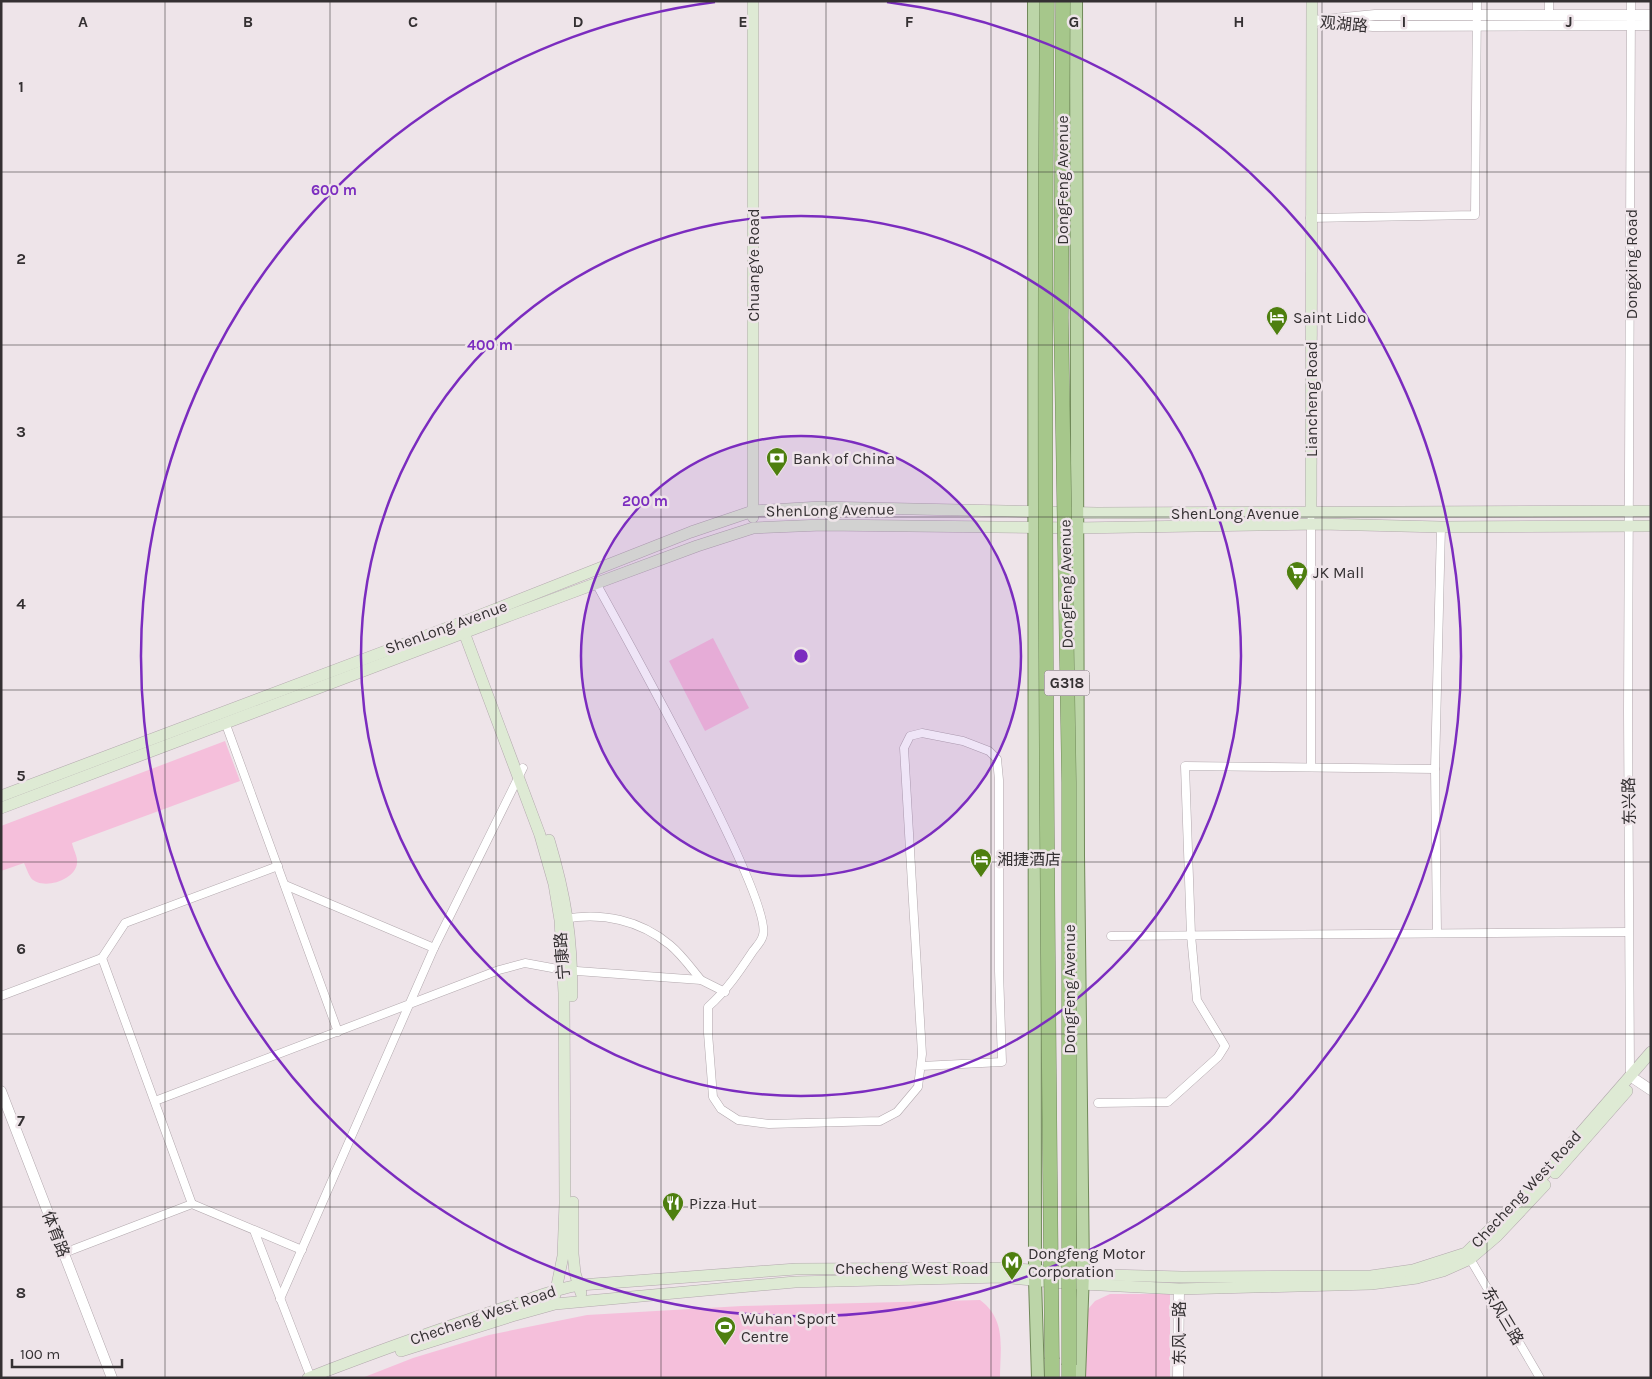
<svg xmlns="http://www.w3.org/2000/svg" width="1652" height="1379" font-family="Karla,'Noto Sans SC',sans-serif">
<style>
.green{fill:#f5bfdb}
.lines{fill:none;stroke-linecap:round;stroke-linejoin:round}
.minor-casing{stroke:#b2a8ad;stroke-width:9}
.tertiary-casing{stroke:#b2a8ad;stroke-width:11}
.secondary-casing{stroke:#b2a8ad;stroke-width:12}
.primary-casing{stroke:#708959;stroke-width:14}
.trunk-casing{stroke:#708959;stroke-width:15}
.minor{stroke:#fff;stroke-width:8}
.tertiary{stroke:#fff;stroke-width:10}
.secondary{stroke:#deead4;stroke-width:11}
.primary{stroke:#bcd5a8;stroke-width:12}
.trunk{stroke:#a6c78b;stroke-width:14}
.trunk-bridge-casing{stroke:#708959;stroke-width:15;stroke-linecap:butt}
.trunk-bridge{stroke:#a6c78b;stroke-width:14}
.grid{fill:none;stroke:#343032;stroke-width:1;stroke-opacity:0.55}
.ring{fill:none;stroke:#7b2cbf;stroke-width:2.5}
.labels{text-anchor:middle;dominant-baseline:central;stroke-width:5;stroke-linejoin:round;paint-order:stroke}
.shield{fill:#eee4e9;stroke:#6c6669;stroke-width:1}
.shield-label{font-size:15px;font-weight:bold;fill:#343032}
.street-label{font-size:16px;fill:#343032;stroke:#eee4e9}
.poi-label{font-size:16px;fill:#343032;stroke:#eee4e9;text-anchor:start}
.grid-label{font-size:16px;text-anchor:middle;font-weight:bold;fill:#343032;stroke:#eee4e9;stroke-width:5;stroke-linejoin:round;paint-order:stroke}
.centre{fill:#7b2cbf;stroke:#eee4e9;stroke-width:2.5}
.ring-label{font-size:15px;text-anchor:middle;font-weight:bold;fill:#7b2cbf;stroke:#eee4e9;stroke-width:5;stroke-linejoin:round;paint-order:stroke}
</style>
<rect width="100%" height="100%" fill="#eee4e9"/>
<g class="green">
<path d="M713 638 749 708 705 731 669 661Z"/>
<path d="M225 741 240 781 72 843C73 849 78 857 77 863 76 880 42 891 31 878 28 874 26 867 24 863L1 871V826Z"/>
<path d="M1110 1294H1170V1378H1079L1084 1314 1095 1301Z"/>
<path d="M980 1300C1007 1320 1000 1348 1000 1378H362L413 1358 489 1335 587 1315 742 1306Z"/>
</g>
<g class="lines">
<g class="minor-casing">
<g id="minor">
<path d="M1549 1V15"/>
<path d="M1310 218 1475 215 1477 1"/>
<path d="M596 583C622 631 773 899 763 935 762 941 756 947 753 951 739 972 727 990 708 1007V1033L713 1097 721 1109 738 1120 769 1124 880 1121 897 1112 918 1087 922 1054 904 748 910 736 922 733 963 741 989 751 997 759 999 780V971L1002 1062 921 1066"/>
<path d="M225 722 338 1032"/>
<path d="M1311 767V521"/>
<path d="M285 885 434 948"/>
<path d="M564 919C602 912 640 920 670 945 682 955 691 968 701 980"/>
<path d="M1437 933 1435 769 1441 527"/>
<path d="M1111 936 1628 932"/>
<path d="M102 958 192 1204"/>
<path d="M1 996 102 958 125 923 278 866"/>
<path d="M1630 1076 1628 711 1631 1"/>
<path d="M155 1101 499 970 525 963 563 970 701 980 725 992"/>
<path d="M1098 1103 1168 1102 1218 1057 1225 1046 1197 1000 1191 935 1185 766 1435 769"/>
<path d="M255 1233 311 1378"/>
<path d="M64 1253 192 1204 302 1250"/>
<path d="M1469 1257 1540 1378"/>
<path d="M280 1299 434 948 523 768"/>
</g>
</g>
<g class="tertiary-casing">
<g id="tertiary">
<path d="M1313 21 1375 15H1651"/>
<path d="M1339 23 1373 26 1651 25"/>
<path d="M1630 1076 1651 1090"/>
<path d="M1 1091 112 1378"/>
<path d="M1178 1378 1179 1289"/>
</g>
</g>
<g class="secondary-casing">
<g id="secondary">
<path d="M753 1V517"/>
<path d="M1311 513 1312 1"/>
<path d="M462 627 540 835 554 884 560 920 564 993 565 1203 563 1256 555 1295"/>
<path d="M1 796 468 620 691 532 753 511 820 507 1097 513 1651 511"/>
<path d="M1 808 511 615 697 546 753 528 822 525 1076 528 1321 524 1441 527 1651 526"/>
<path d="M549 840C566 897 572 937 572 996"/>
<path d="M1555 1173 1627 1091"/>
<path d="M573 1202V1254L575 1273 581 1293"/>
<path d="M401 1351 512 1316 555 1304 795 1282 1002 1277 1062 1283 1179 1289 1371 1284 1417 1278 1443 1271 1470 1259 1497 1236 1545 1185"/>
<path d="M308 1378C372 1353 437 1330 503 1308 530 1300 552 1289 580 1285L796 1269 1002 1268 1108 1275 1182 1277 1371 1276 1413 1270 1466 1253 1538 1182 1651 1052"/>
</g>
</g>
<g class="primary-casing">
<g id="primary">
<path d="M1034 1 1035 1280 1038 1378"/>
<path d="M1076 1 1078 856 1083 1273 1079 1378"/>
</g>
</g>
<g class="trunk-casing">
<g id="trunk">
<path d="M1052 1359V1378"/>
<path d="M1069 1378V1365"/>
</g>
</g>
<use href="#minor" class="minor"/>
<use href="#tertiary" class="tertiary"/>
<use href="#secondary" class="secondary"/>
<use href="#primary" class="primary"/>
<use href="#trunk" class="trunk"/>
<g class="trunk-bridge-casing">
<g id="trunk-bridge">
<path d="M1047 1C1043 454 1047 906 1052 1359"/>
<path d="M1063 1 1061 318 1069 782V1365"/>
</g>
</g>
<use href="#trunk-bridge" class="trunk-bridge"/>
</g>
<path class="grid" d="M165 1V1378M330 1V1378M496 1V1378M661 1V1378M826 1V1378M991 1V1378M1156 1V1378M1322 1V1378M1487 1V1378M1 172H1651M1 345H1651M1 517H1651M1 690H1651M1 862H1651M1 1034H1651M1 1207H1651"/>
<circle cx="801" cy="656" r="220" fill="#7b2cbf" fill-opacity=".12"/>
<g class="ring">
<circle cx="801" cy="656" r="220"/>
<circle cx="801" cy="656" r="440"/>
<path d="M887 2A660 660 0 1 1 715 2"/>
</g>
<defs>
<g id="hotel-pin" transform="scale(1.125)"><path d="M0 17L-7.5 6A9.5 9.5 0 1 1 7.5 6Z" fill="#4e7f0f" stroke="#eee4e9"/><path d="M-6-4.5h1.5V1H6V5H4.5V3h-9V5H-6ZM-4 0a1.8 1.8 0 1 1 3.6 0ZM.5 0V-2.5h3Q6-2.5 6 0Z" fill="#fff"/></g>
<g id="bank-pin" transform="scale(1.125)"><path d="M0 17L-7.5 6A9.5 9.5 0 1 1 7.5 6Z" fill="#4e7f0f" stroke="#eee4e9"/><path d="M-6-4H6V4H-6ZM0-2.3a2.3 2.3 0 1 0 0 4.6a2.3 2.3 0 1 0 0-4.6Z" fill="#fff"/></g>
<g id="supermarket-pin" transform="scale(1.125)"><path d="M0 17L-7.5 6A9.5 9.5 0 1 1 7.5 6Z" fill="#4e7f0f" stroke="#eee4e9"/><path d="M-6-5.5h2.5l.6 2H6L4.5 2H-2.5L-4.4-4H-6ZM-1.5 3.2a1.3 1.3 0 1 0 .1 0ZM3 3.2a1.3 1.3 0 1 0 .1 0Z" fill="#fff"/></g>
<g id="restaurant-pin" transform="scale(1.125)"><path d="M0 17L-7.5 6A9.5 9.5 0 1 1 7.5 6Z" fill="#4e7f0f" stroke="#eee4e9"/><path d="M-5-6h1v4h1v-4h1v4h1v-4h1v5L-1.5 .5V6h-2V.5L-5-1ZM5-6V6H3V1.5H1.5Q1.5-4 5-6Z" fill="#fff"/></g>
<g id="metro-pin" transform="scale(1.125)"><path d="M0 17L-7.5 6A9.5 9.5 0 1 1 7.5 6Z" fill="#4e7f0f" stroke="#eee4e9"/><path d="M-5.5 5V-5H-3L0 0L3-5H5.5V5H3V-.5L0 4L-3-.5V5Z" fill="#fff"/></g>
<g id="stadium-pin" transform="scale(1.125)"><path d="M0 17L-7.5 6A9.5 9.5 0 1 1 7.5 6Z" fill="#4e7f0f" stroke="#eee4e9"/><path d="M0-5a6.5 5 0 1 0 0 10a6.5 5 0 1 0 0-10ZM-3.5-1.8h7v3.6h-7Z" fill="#fff"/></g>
</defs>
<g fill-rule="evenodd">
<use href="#hotel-pin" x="1277" y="317"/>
<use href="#bank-pin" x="777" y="458"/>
<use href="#supermarket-pin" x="1297" y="572"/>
<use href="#hotel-pin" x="981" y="859"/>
<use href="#restaurant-pin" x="673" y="1203"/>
<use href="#metro-pin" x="1012" y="1262"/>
<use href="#stadium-pin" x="725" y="1327"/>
</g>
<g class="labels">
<rect class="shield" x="1044.5" y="670.5" width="45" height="25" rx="4"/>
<g class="shield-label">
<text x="1067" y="683">G318</text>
</g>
<g class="street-label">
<text transform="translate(1344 24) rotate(5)">观湖路</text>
<text transform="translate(1062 180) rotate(-90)">DongFeng Avenue</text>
<text transform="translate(1631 264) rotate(-90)">Dongxing Road</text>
<text transform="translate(753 265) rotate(-90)">ChuangYe Road</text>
<text transform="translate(1311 399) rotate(-90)">Liancheng Road</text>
<text transform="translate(830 510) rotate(-1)">ShenLong Avenue</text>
<text x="1235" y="513">ShenLong Avenue</text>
<text transform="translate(1066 584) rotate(-91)">DongFeng Avenue</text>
<text transform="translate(446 627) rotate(-20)">ShenLong Avenue</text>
<text transform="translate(1629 801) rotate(-91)">东兴路</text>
<text transform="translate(562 956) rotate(-94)">宁康路</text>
<text transform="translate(1069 989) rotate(-90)">DongFeng Avenue</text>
<text transform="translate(1526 1189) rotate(-47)">Checheng West Road</text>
<text transform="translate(56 1234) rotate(69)">体育路</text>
<text x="912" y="1268">Checheng West Road</text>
<text transform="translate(483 1315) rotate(-19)">Checheng West Road</text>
<text transform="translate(1503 1316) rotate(59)">东风三路</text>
<text transform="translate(1179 1333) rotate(-90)">东风一路</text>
</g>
<g class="poi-label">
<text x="1293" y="317">Saint Lido</text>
<text x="793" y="458">Bank of China</text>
<text x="1313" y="572">JK Mall</text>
<text x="997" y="859">湘捷酒店</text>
<text x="689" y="1203">Pizza Hut</text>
<text x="1028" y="1253">Dongfeng Motor<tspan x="1028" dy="18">Corporation</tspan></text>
<text x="741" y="1318">Wuhan Sport<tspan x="741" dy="18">Centre</tspan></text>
</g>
</g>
<g class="grid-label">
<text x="83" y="27">A</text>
<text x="248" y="27">B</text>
<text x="413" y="27">C</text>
<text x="578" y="27">D</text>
<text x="743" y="27">E</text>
<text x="909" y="27">F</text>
<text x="1074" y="27">G</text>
<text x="1239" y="27">H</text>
<text x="1404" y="27">I</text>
<text x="1569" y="27">J</text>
<text x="21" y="92">1</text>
<text x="21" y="264">2</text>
<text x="21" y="437">3</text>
<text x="21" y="609">4</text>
<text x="21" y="781">5</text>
<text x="21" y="954">6</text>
<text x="21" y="1126">7</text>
<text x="21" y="1298">8</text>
</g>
<circle cx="801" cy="656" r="8" class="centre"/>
<g class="ring-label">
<text x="334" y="195">600 m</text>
<text x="490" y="350">400 m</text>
<text x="645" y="506">200 m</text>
</g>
<rect width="1652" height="1379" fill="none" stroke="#343032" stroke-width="5"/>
<path d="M12 1359v8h110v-8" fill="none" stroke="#343032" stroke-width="2.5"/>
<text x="20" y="1359" font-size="15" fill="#343032" stroke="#eee4e9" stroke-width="4" paint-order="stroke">100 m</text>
</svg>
